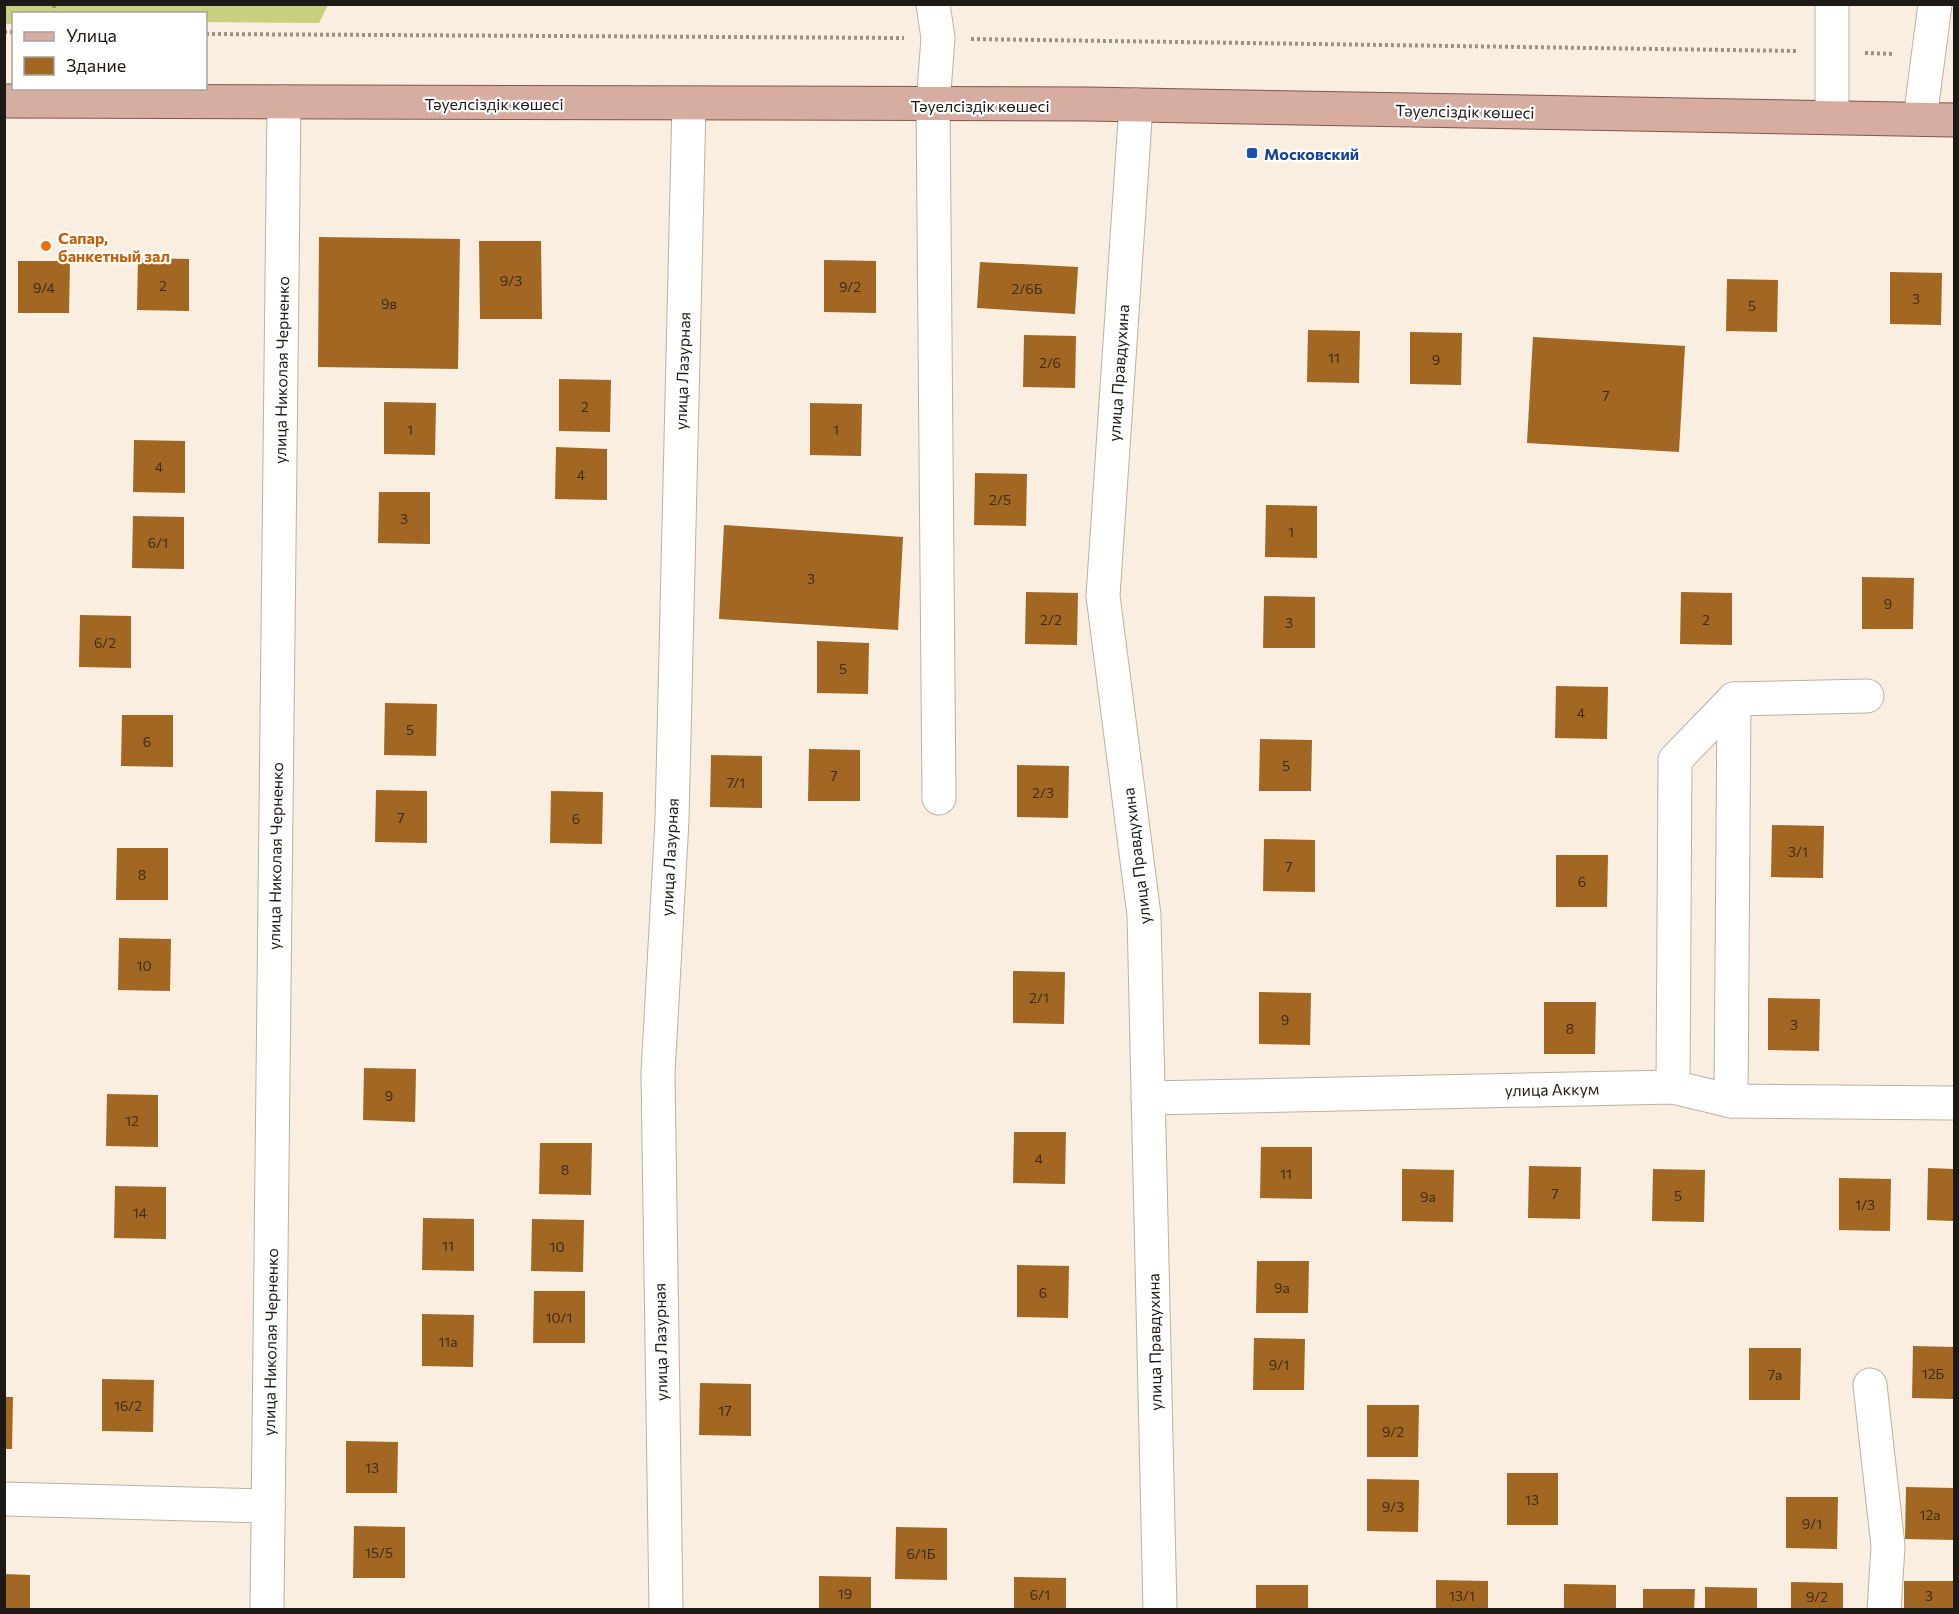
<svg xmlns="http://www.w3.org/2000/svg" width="1959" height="1614" font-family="Commissioner,sans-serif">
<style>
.green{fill:#c8d07d}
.building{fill:#a16723}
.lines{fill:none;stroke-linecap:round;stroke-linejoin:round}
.minor-casing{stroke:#bbb1a2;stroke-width:35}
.major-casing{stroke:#845648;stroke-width:35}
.path{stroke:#9a9287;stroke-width:4;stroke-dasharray:3 3;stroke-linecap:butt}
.minor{stroke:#fff;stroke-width:33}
.major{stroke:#d7ada2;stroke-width:33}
.transit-dot{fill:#1a4fb4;stroke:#fff;stroke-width:2}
.food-dot{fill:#e8710a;stroke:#fff;stroke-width:2}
.labels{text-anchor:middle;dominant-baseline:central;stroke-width:4.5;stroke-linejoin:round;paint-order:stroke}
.number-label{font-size:14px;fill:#3e2c18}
.street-label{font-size:16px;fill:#1d1914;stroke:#fff}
.transit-label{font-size:16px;font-weight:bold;fill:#164399;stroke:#fff;text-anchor:start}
.food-label{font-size:16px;font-weight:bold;fill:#c56008;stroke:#fff;text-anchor:start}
</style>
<rect width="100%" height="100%" fill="#f9eedf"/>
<path class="green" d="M5 4H328V5L319 23 206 22V14H14L13 24H5Z"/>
<g class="building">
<path d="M319 237 460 239 458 369 318 367Z"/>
<path d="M479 241H541L542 319H480Z"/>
<path d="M138 258 189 259V311L137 310Z"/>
<path d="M824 260 876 261V313L824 312Z"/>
<path d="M18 261H70L69 313H18Z"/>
<path d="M980 262 1078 267 1075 314 977 308Z"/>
<path d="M1890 272 1942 273 1941 325 1890 324Z"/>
<path d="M1727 279 1778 280 1777 332 1726 331Z"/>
<path d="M1308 330 1360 331 1359 383 1307 382Z"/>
<path d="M1410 332 1462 333 1461 385 1410 384Z"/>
<path d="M1024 335 1076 336 1075 388 1023 387Z"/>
<path d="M1533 337 1685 346 1679 452 1527 443Z"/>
<path d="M559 379 611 380 610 432 559 431Z"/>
<path d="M384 402 436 403 435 455 384 454Z"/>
<path d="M810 403 862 404 861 456 810 455Z"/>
<path d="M134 440 185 441V493L133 492Z"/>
<path d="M556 447 607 449V500L555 499Z"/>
<path d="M975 473 1027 474 1026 526 974 525Z"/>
<path d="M379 492H430V544L378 543Z"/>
<path d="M1266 505 1317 506V558L1265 557Z"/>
<path d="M133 516 184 517V569L132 568Z"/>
<path d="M724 525 903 537 898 630 719 619Z"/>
<path d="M1862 577 1914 578 1913 629H1862Z"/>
<path d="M1026 592 1078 593 1077 645 1025 644Z"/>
<path d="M1681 592 1732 593V645L1680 644Z"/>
<path d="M1264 596 1315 597V648H1263Z"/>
<path d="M80 615 131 616V668L79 667Z"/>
<path d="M817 641 869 643 868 694 817 693Z"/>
<path d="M1556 686 1608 687 1607 739 1555 738Z"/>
<path d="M385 703 437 704 436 756 384 755Z"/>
<path d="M122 715H173V767L121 766Z"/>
<path d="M1260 739 1312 740 1311 791H1259Z"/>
<path d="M809 749 860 750V801H808Z"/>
<path d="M711 755 762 756V808L710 807Z"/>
<path d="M1017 765 1069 766 1068 818 1017 817Z"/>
<path d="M376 790 427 791V843L375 842Z"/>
<path d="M551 791 603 792 602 844 550 843Z"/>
<path d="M1772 825 1824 826 1823 878 1771 877Z"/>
<path d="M1264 839 1315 840V892L1263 891Z"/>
<path d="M117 848H168V900H116Z"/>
<path d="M1556 855H1608L1607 907H1556Z"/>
<path d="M119 938 171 939 170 991 118 990Z"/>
<path d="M1013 971 1065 972 1064 1024 1013 1023Z"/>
<path d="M1259 992 1311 993 1310 1045 1259 1044Z"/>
<path d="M1768 998 1820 999 1819 1051 1768 1050Z"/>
<path d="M1544 1002H1596L1595 1054H1544Z"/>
<path d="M364 1068 416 1069 415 1122 363 1120Z"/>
<path d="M107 1094 158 1095V1147L106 1146Z"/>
<path d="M1014 1132H1066L1065 1184 1013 1183Z"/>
<path d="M540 1143H592L591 1195 539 1194Z"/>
<path d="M1261 1147H1312V1199L1260 1198Z"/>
<path d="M1529 1166 1581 1167 1580 1219 1528 1218Z"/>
<path d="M1928 1168 1954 1169V1221L1927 1220Z"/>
<path d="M1402 1169 1454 1170 1453 1222 1402 1221Z"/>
<path d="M1653 1169 1705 1170 1704 1222 1652 1221Z"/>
<path d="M1839 1178 1891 1179 1890 1231 1839 1230Z"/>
<path d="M115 1186 166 1187V1239L114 1238Z"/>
<path d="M423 1218 474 1219V1271L422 1270Z"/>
<path d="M532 1219 584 1220 583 1272 531 1271Z"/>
<path d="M1257 1261H1309L1308 1313H1256Z"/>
<path d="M1017 1265 1069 1266 1068 1318 1017 1317Z"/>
<path d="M534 1291H585V1343H533Z"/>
<path d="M422 1314 474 1315 473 1367 422 1366Z"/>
<path d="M1254 1338 1305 1339 1304 1390H1253Z"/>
<path d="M1913 1346 1954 1347V1399L1912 1398Z"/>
<path d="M1749 1348H1801L1800 1400H1749Z"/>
<path d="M102 1379 154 1380 153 1432 102 1431Z"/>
<path d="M700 1383 751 1384V1436L699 1435Z"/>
<path d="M4 1397H13L12 1449H4Z"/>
<path d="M1367 1405H1419L1418 1457H1367Z"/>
<path d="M346 1441 398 1442 397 1493H346Z"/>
<rect x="1507" y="1473" width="51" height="52"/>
<path d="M1367 1479 1419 1480 1418 1532 1367 1531Z"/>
<path d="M1906 1487 1954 1488V1540L1905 1539Z"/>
<path d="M1786 1497H1838L1837 1549 1786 1548Z"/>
<path d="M354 1526 405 1527V1578H353Z"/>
<path d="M896 1527 947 1528V1580L895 1579Z"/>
<path d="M4 1574 30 1575V1610H4Z"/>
<path d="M819 1576 871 1577V1610H819Z"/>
<path d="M1014 1577 1066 1578V1610H1014Z"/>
<path d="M1436 1580 1488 1581V1610H1436Z"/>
<rect x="1904" y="1581" width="50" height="29"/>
<path d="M1791 1582 1843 1583V1610H1791Z"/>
<path d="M1564 1584 1616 1585V1610H1564Z"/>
<rect x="1256" y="1585" width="52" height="25"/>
<path d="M1705 1587 1757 1588V1610H1705Z"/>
<path d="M1643 1589H1695L1694 1610H1643Z"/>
</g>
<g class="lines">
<g class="minor-casing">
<g id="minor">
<path d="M933 4 938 38 933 104 939 798"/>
<path d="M1832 4V117"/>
<path d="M1136 105 1103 596 1144 915 1160 1610"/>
<path d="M1920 119 1935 4"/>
<path d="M1673 1087 1675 760 1734 699"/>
<path d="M1148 1098 1673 1087 1731 1101 1954 1103"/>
<path d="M1731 1101 1734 699 1867 696"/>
<path d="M1870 1385 1888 1546 1884 1610"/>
<path d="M4 1499 268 1506"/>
<path d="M267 1610 284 102"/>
<path d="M666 1610 658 1073 672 820 689 104"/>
</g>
</g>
<g class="major-casing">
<path id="major" d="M4 101 1087 104 1954 120"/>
</g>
<g class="path">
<path d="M54 14V4"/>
<path d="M4 32H14"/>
<path d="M206 34 904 38"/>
<path d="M971 39 1798 51"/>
<path d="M1865 53 1894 54"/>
</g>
<use href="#minor" class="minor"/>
<use href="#major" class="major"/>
</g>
<rect class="transit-dot" x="1246" y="147" width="12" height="12" rx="3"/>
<circle class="food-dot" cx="46" cy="246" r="6"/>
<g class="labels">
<g class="number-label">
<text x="511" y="280">9/3</text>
<text x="163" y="285">2</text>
<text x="850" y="286">9/2</text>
<text x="44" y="287">9/4</text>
<text x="1027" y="288">2/6Б</text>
<text x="1916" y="298">3</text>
<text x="389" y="303">9в</text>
<text x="1752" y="305">5</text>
<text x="1334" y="357">11</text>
<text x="1436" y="359">9</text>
<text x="1050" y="362">2/6</text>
<text x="1606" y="395">7</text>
<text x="585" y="406">2</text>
<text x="410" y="429">1</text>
<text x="836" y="429">1</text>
<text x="159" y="466">4</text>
<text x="581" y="474">4</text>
<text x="1000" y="499">2/5</text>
<text x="404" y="518">3</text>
<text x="1291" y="531">1</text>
<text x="158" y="542">6/1</text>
<text x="811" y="578">3</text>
<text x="1888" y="603">9</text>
<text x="1051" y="619">2/2</text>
<text x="1706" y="619">2</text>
<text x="1289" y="622">3</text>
<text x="105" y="642">6/2</text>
<text x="843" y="668">5</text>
<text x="1581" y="712">4</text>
<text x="410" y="729">5</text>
<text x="147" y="741">6</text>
<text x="1286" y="765">5</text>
<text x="834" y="775">7</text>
<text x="736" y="782">7/1</text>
<text x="1043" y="792">2/3</text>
<text x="401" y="817">7</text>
<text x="576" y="818">6</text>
<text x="1798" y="851">3/1</text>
<text x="1289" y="866">7</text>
<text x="142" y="874">8</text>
<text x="1582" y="881">6</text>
<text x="144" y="965">10</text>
<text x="1039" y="997">2/1</text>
<text x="1285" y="1019">9</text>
<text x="1794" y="1024">3</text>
<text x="1570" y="1028">8</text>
<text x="389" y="1095">9</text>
<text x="132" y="1120">12</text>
<text x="1039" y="1158">4</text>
<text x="565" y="1169">8</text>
<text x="1286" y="1173">11</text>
<text x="1555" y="1193">7</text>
<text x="1678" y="1195">5</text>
<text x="1428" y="1196">9а</text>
<text x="1865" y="1204">1/3</text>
<text x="140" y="1212">14</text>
<text x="448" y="1245">11</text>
<text x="557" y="1246">10</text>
<text x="1282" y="1287">9а</text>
<text x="1043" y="1292">6</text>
<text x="559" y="1317">10/1</text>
<text x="448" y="1341">11а</text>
<text x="1279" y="1364">9/1</text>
<text x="1933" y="1373">12Б</text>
<text x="1775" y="1374">7а</text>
<text x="128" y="1405">16/2</text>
<text x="725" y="1410">17</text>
<text x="1393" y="1431">9/2</text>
<text x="372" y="1467">13</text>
<text x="1532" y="1499">13</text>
<text x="1393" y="1506">9/3</text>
<text x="1930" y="1514">12а</text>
<text x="1812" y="1523">9/1</text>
<text x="379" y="1552">15/5</text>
<text x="921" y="1553">6/1Б</text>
<text x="845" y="1593">19</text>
<text x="1040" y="1594">6/1</text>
<text x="1462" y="1595">13/1</text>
<text x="1929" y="1595">3</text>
<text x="1817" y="1596">9/2</text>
</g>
<g class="street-label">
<text x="494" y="103">Тәуелсіздік көшесі</text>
<text x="980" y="105">Тәуелсіздік көшесі</text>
<text transform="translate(1465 111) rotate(1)">Тәуелсіздік көшесі</text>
<text transform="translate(281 370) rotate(-89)">улица Николая Черненко</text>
<text transform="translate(682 371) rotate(-88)">улица Лазурная</text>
<text transform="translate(1118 373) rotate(-86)">улица Правдухина</text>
<text transform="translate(275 856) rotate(-89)">улица Николая Черненко</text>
<text transform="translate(1136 856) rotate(-97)">улица Правдухина</text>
<text transform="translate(669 857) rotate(-87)">улица Лазурная</text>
<text transform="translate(1552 1089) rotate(-1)">улица Аккум</text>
<text transform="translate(270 1342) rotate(-89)">улица Николая Черненко</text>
<text transform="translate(660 1342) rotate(-91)">улица Лазурная</text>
<text transform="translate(1154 1342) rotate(-91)">улица Правдухина</text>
</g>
<g class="transit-label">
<text x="1264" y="153">Московский</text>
</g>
<g class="food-label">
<text x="58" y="237">Сапар,<tspan x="58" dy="18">банкетный зал</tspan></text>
</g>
</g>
<rect width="1959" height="1614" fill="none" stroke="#1d1914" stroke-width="12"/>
<rect x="12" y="12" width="195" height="78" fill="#ffffff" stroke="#a5a3a1" stroke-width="1.5"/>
<rect x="24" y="32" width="30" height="9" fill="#d7ada2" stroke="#a5a3a1" stroke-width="1.5"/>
<text x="66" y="42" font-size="18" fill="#1d1914">Улица</text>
<rect x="24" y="57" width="30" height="18" fill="#a16723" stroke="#a5a3a1" stroke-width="1.5"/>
<text x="66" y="72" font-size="18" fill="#1d1914">Здание</text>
</svg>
